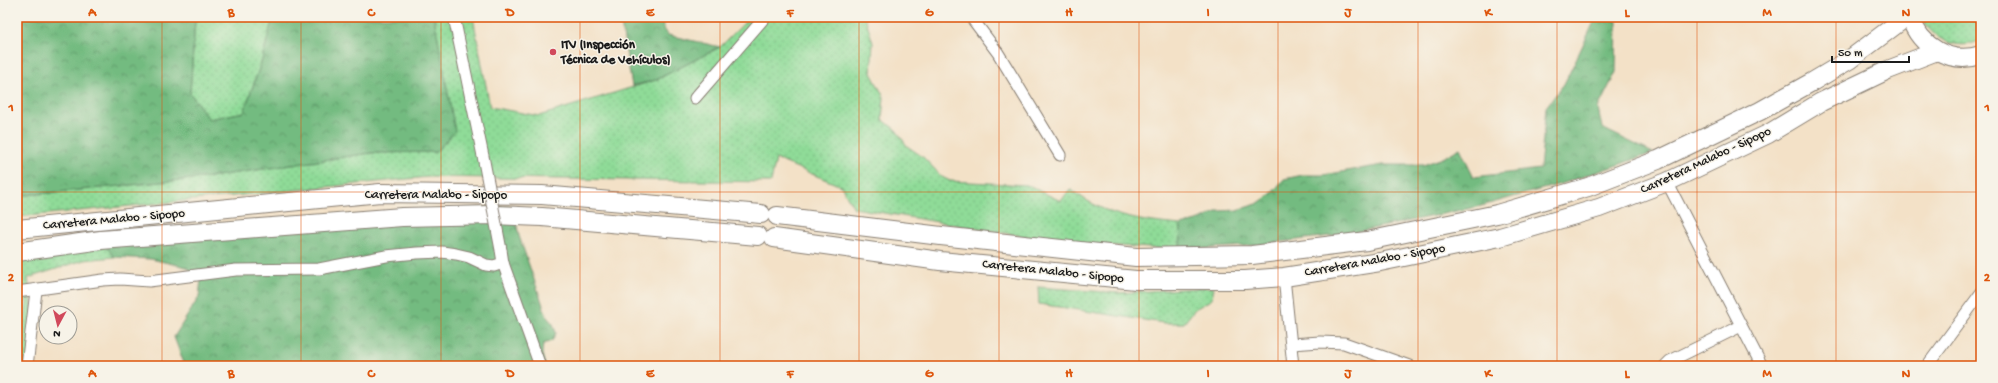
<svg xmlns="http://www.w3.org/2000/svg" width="1998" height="383" font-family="'Gochi Hand',sans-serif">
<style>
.grass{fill:url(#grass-dots);stroke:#567c5a}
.forest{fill:url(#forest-crowns);stroke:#486c4e}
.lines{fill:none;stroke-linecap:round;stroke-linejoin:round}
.minor-casing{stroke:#887e72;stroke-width:13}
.trunk-casing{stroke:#887e72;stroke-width:20}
.minor{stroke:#fff;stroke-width:11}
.trunk{stroke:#fff;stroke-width:18}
.minor-bridge-casing{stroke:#887e72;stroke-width:13;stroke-linecap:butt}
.minor-bridge{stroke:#fff;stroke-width:11}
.grid{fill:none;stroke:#de560d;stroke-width:1;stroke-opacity:0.55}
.poi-dot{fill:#d1495b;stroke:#f7f3e8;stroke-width:1.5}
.labels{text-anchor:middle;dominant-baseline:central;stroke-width:3;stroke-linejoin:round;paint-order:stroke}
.poi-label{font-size:13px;font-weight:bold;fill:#1c1c1c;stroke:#f7f3e8;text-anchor:start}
.street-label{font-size:13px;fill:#1c1c1c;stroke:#f7f3e8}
.neatline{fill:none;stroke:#de560d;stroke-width:1.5}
.grid-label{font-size:13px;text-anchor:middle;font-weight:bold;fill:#de560d}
</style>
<defs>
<pattern id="grass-dots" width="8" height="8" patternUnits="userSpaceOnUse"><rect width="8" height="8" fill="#8fdb98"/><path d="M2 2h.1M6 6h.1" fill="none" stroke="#7bbb82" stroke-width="1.8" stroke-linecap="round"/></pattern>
<pattern id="forest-crowns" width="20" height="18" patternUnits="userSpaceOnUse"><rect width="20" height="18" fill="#73bb80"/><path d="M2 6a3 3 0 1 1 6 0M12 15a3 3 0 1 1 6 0" fill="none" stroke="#5e9768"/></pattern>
</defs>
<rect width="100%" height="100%" fill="#f7f3e8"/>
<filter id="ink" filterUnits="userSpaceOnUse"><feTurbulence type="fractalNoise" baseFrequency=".025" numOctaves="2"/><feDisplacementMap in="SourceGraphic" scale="8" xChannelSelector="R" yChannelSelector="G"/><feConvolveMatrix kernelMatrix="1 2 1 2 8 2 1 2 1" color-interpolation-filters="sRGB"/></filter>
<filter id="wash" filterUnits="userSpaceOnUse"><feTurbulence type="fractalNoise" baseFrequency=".012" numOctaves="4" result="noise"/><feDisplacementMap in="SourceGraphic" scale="16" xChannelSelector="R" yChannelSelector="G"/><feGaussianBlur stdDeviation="0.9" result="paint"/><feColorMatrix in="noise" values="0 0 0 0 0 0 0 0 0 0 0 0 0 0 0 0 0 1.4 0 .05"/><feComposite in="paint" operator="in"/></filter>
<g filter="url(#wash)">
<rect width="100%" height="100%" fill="#f3e1c7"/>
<g class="grass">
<path d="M199 17H273L262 60 244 112 209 119 190 94 195 21Z"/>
<path d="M434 17H473L490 107 539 116 656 80 720 47 750 17H865L873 43 871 73 884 97 882 119 896 130 907 146 923 157 942 177 950 181 1027 185 1061 201 1070 189C1107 217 1137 221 1181 225L1180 250 1059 242 854 208 841 186 776 159 771 182 428 177 17 217V196L203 178 371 153 436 152 435 20Z"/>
<path d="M1922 17H1981V40C1959 52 1931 40 1922 17Z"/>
<path d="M110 246 114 257 84 260 28 278 35 325 31 366H17L27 302 17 297V259Z"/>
<path d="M1038 287 1119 293 1214 287 1212 299 1195 309 1184 323H1164L1039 304Z"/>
</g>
<g class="forest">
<path d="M17 17H199L195 21 190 93 209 119 244 112 262 60 273 17H434L455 131 436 152 371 153 203 178 17 196Z"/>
<path d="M620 17H662L663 27 668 35 720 47 656 80 632 86Z"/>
<path d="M1596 18 1617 21 1616 72 1598 108 1602 128 1653 153 1564 183 1481 206 1347 234 1246 246 1180 250 1181 225 1200 220 1218 211 1237 210 1257 204 1272 193 1284 179 1303 175H1323L1383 165H1423L1443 158 1460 148 1474 177 1540 169 1546 107 1564 84Z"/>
<path d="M513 206 519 236 547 317 553 324 556 333 552 341 543 344 542 353 545 366H185L174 337 199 297 201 279 186 267 151 259 114 257 101 239 333 217Z"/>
</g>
</g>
<g filter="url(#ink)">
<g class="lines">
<g class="minor-casing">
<g id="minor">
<path d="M454 17 483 156"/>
<path d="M971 17 998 53 1060 155"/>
<path d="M695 98 765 17"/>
<path d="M1667 182 1762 366"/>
<path d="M503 263 540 366"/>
<path d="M1284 277 1293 366"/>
<path d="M17 292 103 280 120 279 149 281 236 270 319 269 386 256 417 253 442 252 456 254 469 257 486 265 494 266 503 263 501 250"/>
<path d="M1292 344 1320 342 1344 343 1409 366"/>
<path d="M27 366 36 291"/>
<path d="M1665 366 1670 361 1741 326"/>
<path d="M1927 366 1981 293"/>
</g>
</g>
<g class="trunk-casing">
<g id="trunk">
<path d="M1910 17C1920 47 1950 65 1981 55"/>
<path d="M777 216 941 236 1136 257 1252 255 1367 241 1497 214 1588 187 1658 160 1760 111 1812 82 1849 60 1906 17"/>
<path d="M17 229 380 193 542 195 761 214"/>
<path d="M774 238 940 261 1136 280H1245L1284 277 1380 262 1500 237 1599 208 1667 182 1768 134 1821 102 1888 70 1937 51"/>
<path d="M17 252 101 240 402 217 494 215 542 217 758 236"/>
</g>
</g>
<use href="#minor" class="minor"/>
<use href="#trunk" class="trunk"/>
<g class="minor-bridge-casing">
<path id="minor-bridge" d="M483 156 501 250"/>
</g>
<use href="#minor-bridge" class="minor-bridge"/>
</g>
</g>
<path class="grid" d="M162 17V366M301 17V366M441 17V366M580 17V366M720 17V366M859 17V366M999 17V366M1139 17V366M1278 17V366M1418 17V366M1557 17V366M1697 17V366M1836 17V366M17 192H1981"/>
<circle class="poi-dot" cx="553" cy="52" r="4"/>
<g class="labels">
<g class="poi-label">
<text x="561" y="45">ITV (Inspección<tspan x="561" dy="15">Técnica de Vehículos)</tspan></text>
</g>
<g class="street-label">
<text transform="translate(1706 161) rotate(-25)">Carretera Malabo - Sipopo</text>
<text x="436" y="195">Carretera Malabo - Sipopo</text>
<text transform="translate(114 220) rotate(-5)">Carretera Malabo - Sipopo</text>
<text transform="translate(1375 261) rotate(-10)">Carretera Malabo - Sipopo</text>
<text transform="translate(1053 272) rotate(6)">Carretera Malabo - Sipopo</text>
</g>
</g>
<rect width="1998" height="383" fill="none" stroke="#f7f3e8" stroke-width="44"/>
<g transform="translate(58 325) rotate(187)"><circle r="19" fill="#f7f3e8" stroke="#9f9d96"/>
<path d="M0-3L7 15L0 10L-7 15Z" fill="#d1495b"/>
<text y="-6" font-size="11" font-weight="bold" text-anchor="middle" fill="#1c1c1c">N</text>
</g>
<path d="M1832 56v6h77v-6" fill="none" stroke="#1c1c1c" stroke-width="2"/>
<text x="1838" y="56" font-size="12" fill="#1c1c1c" stroke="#f7f3e8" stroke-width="3" paint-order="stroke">50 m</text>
<rect x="22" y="22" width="1954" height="339" class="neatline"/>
<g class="grid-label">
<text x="92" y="16">A</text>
<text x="231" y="16">B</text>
<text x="371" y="16">C</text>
<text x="510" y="16">D</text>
<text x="650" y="16">E</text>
<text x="790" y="16">F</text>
<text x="929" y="16">G</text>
<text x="1069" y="16">H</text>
<text x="1208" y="16">I</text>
<text x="1348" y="16">J</text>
<text x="1488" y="16">K</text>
<text x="1627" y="16">L</text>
<text x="1767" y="16">M</text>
<text x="1906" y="16">N</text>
<text x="11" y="111">1</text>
<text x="1987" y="111">1</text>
<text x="11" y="281">2</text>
<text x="1987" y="281">2</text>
<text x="92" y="377">A</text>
<text x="231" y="377">B</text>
<text x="371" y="377">C</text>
<text x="510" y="377">D</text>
<text x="650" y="377">E</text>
<text x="790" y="377">F</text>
<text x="929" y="377">G</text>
<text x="1069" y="377">H</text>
<text x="1208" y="377">I</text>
<text x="1348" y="377">J</text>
<text x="1488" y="377">K</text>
<text x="1627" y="377">L</text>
<text x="1767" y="377">M</text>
<text x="1906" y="377">N</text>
</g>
</svg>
